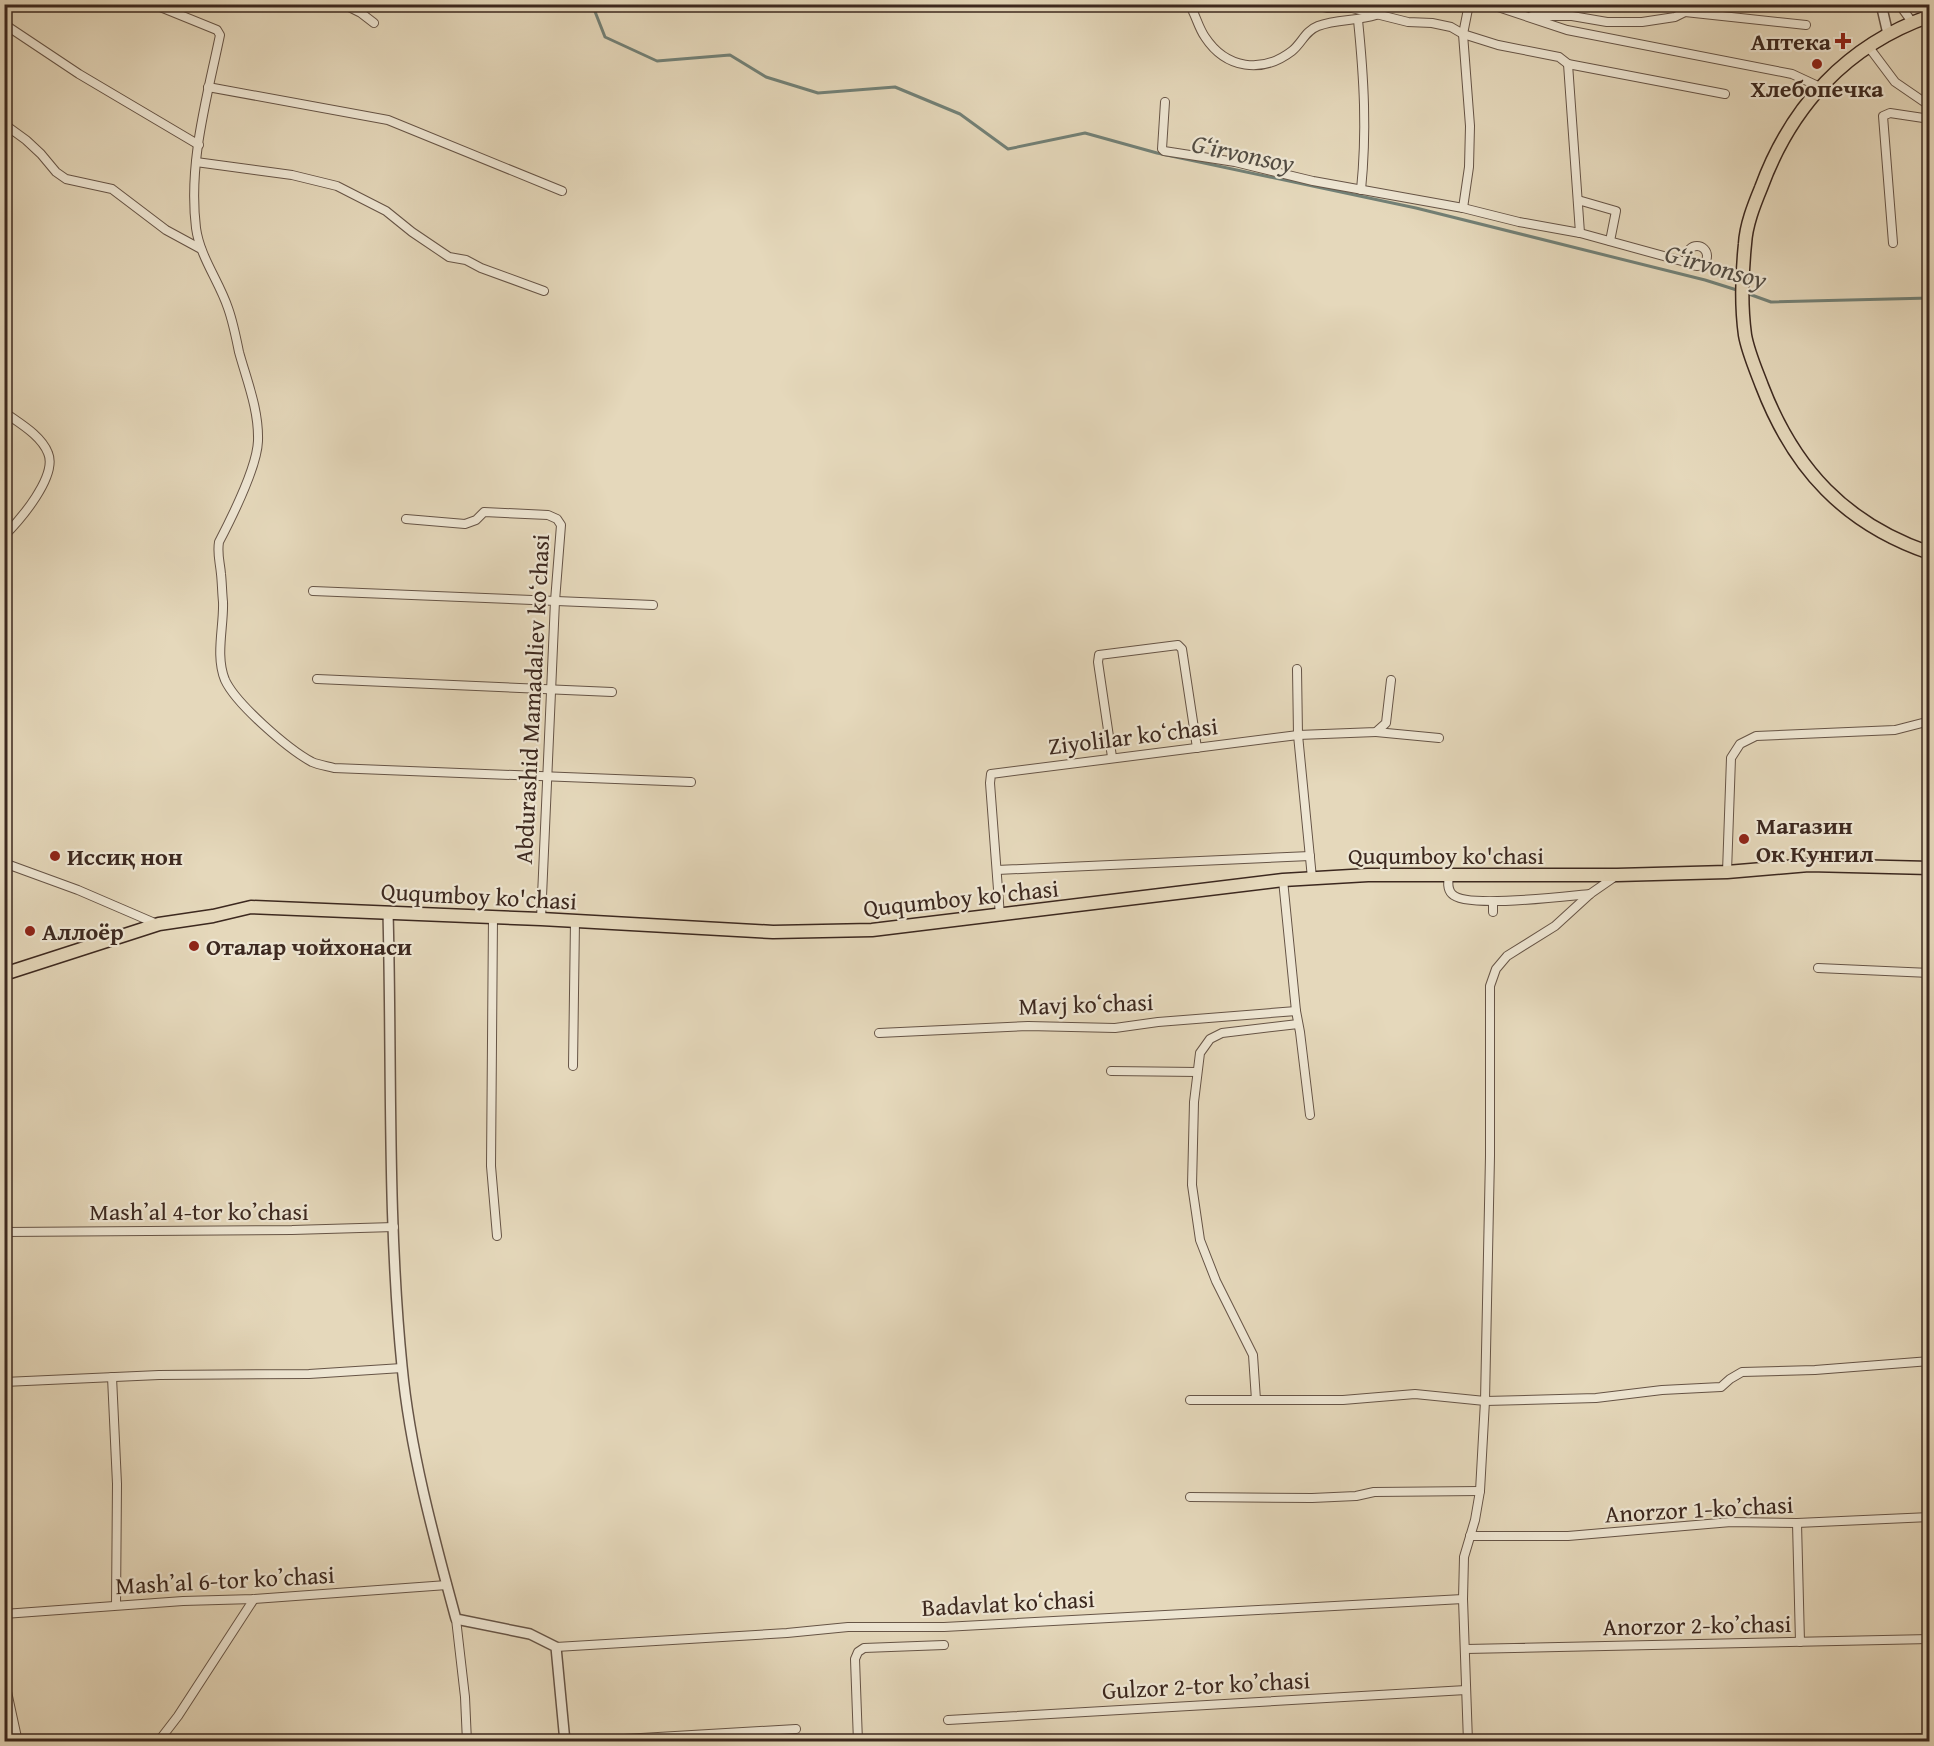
<svg xmlns="http://www.w3.org/2000/svg" width="1934" height="1746" font-family="'Gentium Book Plus',serif">
<style>
.lines{fill:none;stroke-linecap:round;stroke-linejoin:round}
.stream{stroke:#728076;stroke-width:3}
.minor-casing{stroke:#665446;stroke-width:10}
.tertiary-casing{stroke:#665446;stroke-width:12}
.primary-casing{stroke:#3c281f;stroke-width:15}
.minor{stroke:#eee6d3;stroke-width:8}
.tertiary{stroke:#eee6d3;stroke-width:9}
.primary{stroke:#e5d8bb;stroke-width:12}
.poi-dot{fill:#8f2418;stroke:#eee6d3;stroke-width:2}
.labels{text-anchor:middle;dominant-baseline:central;stroke-width:4.5;stroke-linejoin:round;paint-order:stroke}
.poi-label{font-size:24px;font-weight:bold;fill:#3c281f;stroke:#eee6d3;text-anchor:start}
.street-label{font-size:24px;fill:#3c281f;stroke:#eee6d3}
.water-label{font-size:26px;font-style:italic;fill:#524c43;stroke:#eee6d3}
</style>
<rect width="100%" height="100%" fill="#e5d8bb"/>
<filter id="stains"><feTurbulence type="fractalNoise" baseFrequency=".00333" numOctaves="4"/><feColorMatrix values="0 0 0 0 .2 0 0 0 0 .09 0 0 0 0 .02 0 0 0 .5 -.17"/></filter>
<radialGradient id="worn" r=".72"><stop offset=".6" stop-color="#630" stop-opacity="0"/><stop offset="1" stop-color="#630" stop-opacity=".3"/></radialGradient>
<g class="lines">
<g class="stream">
<path d="M592 4 605 37 657 61 730 55 766 77 818 93 895 87 960 114 1008 149 1085 133 1157 153 1416 208 1705 280 1740 291"/>
<path d="M1746 293 1771 302 1930 298"/>
</g>
<g class="minor-casing">
<g id="minor">
<path d="M153 4 217 30 220 35C207 98 188 163 196 228 200 257 219 281 228 308 233 322 236 337 239 352 247 381 259 410 258 441 257 468 232 517 219 542 217 554 220 562 221 574 222 583 222 592 223 602 224 626 215 656 225 680 236 704 288 749 312 762 319 765 327 766 334 768L691 782"/>
<path d="M343 4 361 13 374 23"/>
<path d="M1069 4 1093 7 1113 4"/>
<path d="M1189 4C1196 15 1198 27 1205 37 1226 69 1262 74 1292 51 1302 43 1305 31 1318 26 1336 19 1357 21 1376 15"/>
<path d="M1310 4 1328 8H1352L1408 22 1432 23 1451 27 1463 34 1498 45 1559 57 1568 64 1725 94"/>
<path d="M1489 4 1567 30 1792 74 1820 87"/>
<path d="M1686 4 1685 12 1806 25"/>
<path d="M1899 4 1912 22"/>
<path d="M1532 16H1572L1607 22H1642L1675 17 1685 12"/>
<path d="M1358 20C1364 79 1367 131 1361 190"/>
<path d="M4 24 79 74 199 145"/>
<path d="M1868 46 1895 82 1930 106"/>
<path d="M1568 64 1580 233"/>
<path d="M208 87 388 120 562 191"/>
<path d="M1165 102 1162 149 1164 151 1235 162 1313 181 1463 208 1519 222 1580 233 1689 263"/>
<path d="M4 124 26 140 41 154 56 172 66 179 112 189 166 230 201 249"/>
<path d="M196 162 292 175 337 186 386 211 412 232 449 257 466 260 481 268 544 291"/>
<path d="M1578 200 1616 211 1610 241"/>
<path d="M1463 208 1469 167 1470 126 1463 34 1469 4"/>
<path d="M1893 243 1883 116 1890 113 1930 119"/>
<circle cx="1697" cy="256" r="10"/>
<path d="M4 412C19 423 41 435 48 453 58 476 20 520 4 536"/>
<path d="M406 519 465 524 476 520 484 512 548 515 557 519 561 525 555 601 541 919"/>
<path d="M313 591 653 605"/>
<path d="M1297 669 1298 735 1312 878"/>
<path d="M317 679 612 692"/>
<path d="M1376 732 1439 738"/>
<path d="M1112 757 1098 662 1099 655 1178 645 1182 649 1197 748"/>
<path d="M4 863 78 890 157 924"/>
<path d="M997 870 1310 856"/>
<path d="M1727 872 1731 758 1740 744 1756 736 1895 730 1930 721"/>
<path d="M1449 876C1448 882 1447 889 1452 894 1465 909 1567 896 1590 894"/>
<path d="M1283 880 1296 1011 1300 1032 1310 1115"/>
<path d="M1493 902V912"/>
<path d="M493 916 491 1166 497 1236"/>
<path d="M1000 916 990 783 991 774 1298 735 1376 732 1386 723 1391 680"/>
<path d="M1818 968 1930 973"/>
<path d="M879 1033 1028 1026 1115 1028 1158 1022 1296 1011"/>
<path d="M573 1066 575 921"/>
<path d="M1111 1071 1197 1072"/>
<path d="M4 1232 292 1230 394 1227"/>
<path d="M112 1377 117 1484 116 1605"/>
<path d="M4 1382 159 1375 309 1374 402 1368"/>
<path d="M1190 1400H1343L1415 1394 1485 1401 1596 1398 1662 1390 1721 1387 1730 1379 1742 1372 1815 1370 1930 1361"/>
<path d="M1256 1400 1253 1355 1216 1281 1200 1240 1192 1185 1194 1102 1200 1053 1210 1039 1222 1033 1298 1024"/>
<path d="M1190 1497 1312 1498 1356 1496 1374 1492 1480 1491"/>
<path d="M1797 1523 1800 1642"/>
<path d="M1470 1536H1568L1731 1522 1797 1523 1930 1517"/>
<path d="M4 1614 183 1601 254 1599 447 1585"/>
<path d="M456 1619 465 1697 467 1742"/>
<path d="M556 1647 787 1633 848 1627H944L1463 1599"/>
<path d="M1466 1649 1930 1639"/>
<path d="M4 1678 18 1742"/>
<path d="M948 1720 1466 1690"/>
<path d="M158 1742 178 1716 254 1599"/>
<path d="M573 1742 796 1729"/>
<path d="M858 1742 855 1659 858 1652 864 1648 944 1645"/>
<path d="M1468 1742 1463 1599 1464 1557 1475 1520 1480 1491 1485 1401 1490 1156V986L1496 969 1507 956 1555 926 1590 894 1616 876"/>
<path d="M1818 1742 1930 1738"/>
</g>
</g>
<g class="tertiary-casing">
<g id="tertiary">
<path d="M1881 4 1888 34"/>
<path d="M388 912C392 1063 387 1216 402 1366 410 1451 434 1538 456 1619L530 1634 556 1647 565 1742"/>
</g>
</g>
<g class="primary-casing">
<g id="primary">
<path d="M1930 16C1847 45 1791 106 1761 188 1754 205 1746 225 1745 244 1742 273 1741 306 1745 335 1748 352 1756 370 1762 386 1794 469 1845 524 1930 553"/>
<path d="M4 974 159 924 213 916 251 907 541 919 773 932 872 930 1283 880 1368 875H1617L1727 872 1809 865 1930 868"/>
</g>
</g>
<use href="#minor" class="minor"/>
<use href="#tertiary" class="tertiary"/>
<use href="#primary" class="primary"/>
</g>
<g class="poi-dot">
<path d="M1840 32h6v6h6v6h-6v6h-6v-6h-6v-6h6z"/>
<circle cx="1817" cy="64" r="6"/>
<circle cx="1744" cy="839" r="6"/>
<circle cx="55" cy="856" r="6"/>
<circle cx="30" cy="931" r="6"/>
<circle cx="194" cy="946" r="6"/>
</g>
<g class="labels">
<g class="poi-label">
<text x="1831" y="41" text-anchor="end">Аптека</text>
<text x="1817" y="88" text-anchor="middle">Хлебопечка</text>
<text x="1756" y="825">Магазин<tspan x="1756" dy="28">Ок Кунгил</tspan></text>
<text x="67" y="856">Иссиқ нон</text>
<text x="42" y="931">Аллоёр</text>
<text x="206" y="946">Оталар чойхонаси</text>
</g>
<g class="street-label">
<text transform="translate(532 699) rotate(-87)">Abdurashid Mamadaliev koʻchasi</text>
<text transform="translate(1133 736) rotate(-7)">Ziyolilar koʻchasi</text>
<text x="1446" y="855">Ququmboy ko'chasi</text>
<text transform="translate(479 896) rotate(3)">Ququmboy ko'chasi</text>
<text transform="translate(961 898) rotate(-6)">Ququmboy ko'chasi</text>
<text transform="translate(1086 1004) rotate(-2)">Mavj koʻchasi</text>
<text x="199" y="1211">Mashʼal 4-tor koʼchasi</text>
<text transform="translate(1699 1509) rotate(-3)">Аnorzor 1-koʼchasi</text>
<text transform="translate(225 1580) rotate(-3)">Mashʼal 6-tor koʼchasi</text>
<text transform="translate(1008 1603) rotate(-3)">Badavlat koʻchasi</text>
<text transform="translate(1697 1625) rotate(-1)">Аnorzor 2-koʼchasi</text>
<text transform="translate(1206 1685) rotate(-3)">Gulzor 2-tor koʼchasi</text>
</g>
<g class="water-label">
<text transform="translate(1243 153) rotate(12)">G‘irvonsoy</text>
<text transform="translate(1716 266) rotate(16)">G‘irvonsoy</text>
</g>
</g>
<rect width="1934" height="1746" fill="none" stroke="#e5d8bb" stroke-width="24"/>
<rect x="6" y="6" width="1922" height="1734" fill="none" stroke="#3c281f" stroke-width="3"/>
<rect x="12" y="12" width="1910" height="1722" fill="none" stroke="#3c281f" stroke-width="1.5"/>
<rect width="100%" height="100%" filter="url(#stains)"/>
<rect width="100%" height="100%" fill="url(#worn)"/>
</svg>
